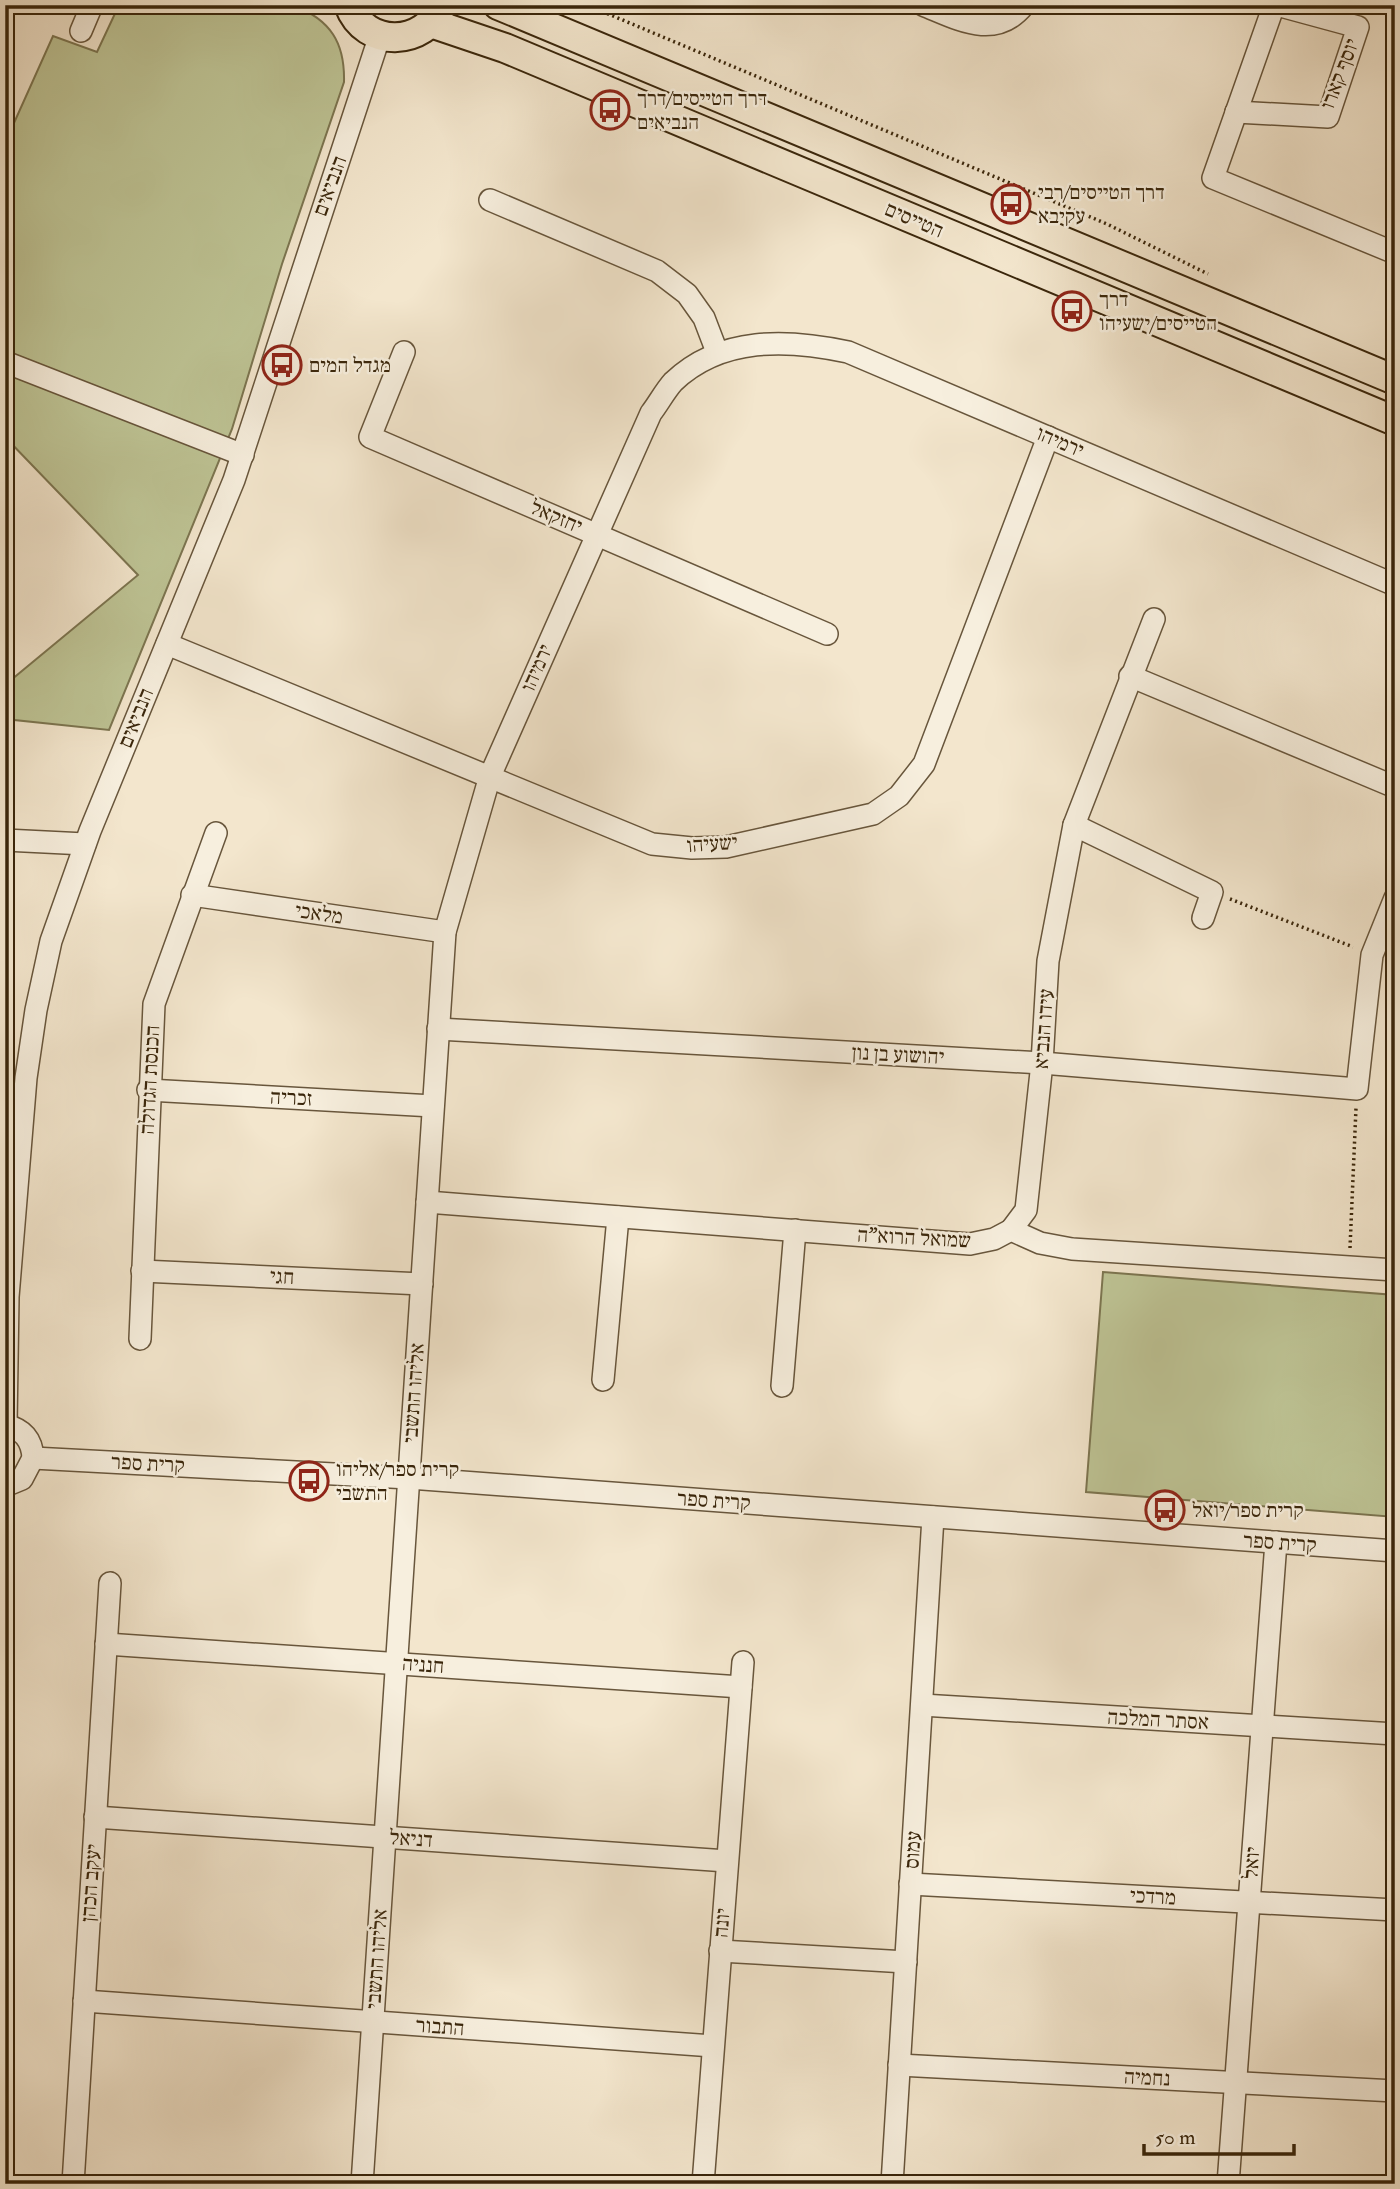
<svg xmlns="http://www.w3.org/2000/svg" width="1400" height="2189" font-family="'IM FELL Double Pica','Frank Ruhl Libre',serif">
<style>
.green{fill:#bec495;stroke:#7c7550;stroke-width:2}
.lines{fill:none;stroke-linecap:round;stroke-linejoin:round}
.minor-casing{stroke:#68563c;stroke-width:24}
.major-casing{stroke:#3a260b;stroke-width:32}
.path{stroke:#3a260b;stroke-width:3.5;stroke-dasharray:2 3.5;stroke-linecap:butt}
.minor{stroke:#f7efde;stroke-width:21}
.major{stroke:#f3e6cd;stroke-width:28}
.labels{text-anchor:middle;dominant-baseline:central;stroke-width:5;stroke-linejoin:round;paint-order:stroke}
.street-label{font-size:21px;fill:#3a260b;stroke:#f7efde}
.poi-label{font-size:21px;fill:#3a260b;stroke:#f7efde;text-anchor:start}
</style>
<rect width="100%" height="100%" fill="#f3e6cd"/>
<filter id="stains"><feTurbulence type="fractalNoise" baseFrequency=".00286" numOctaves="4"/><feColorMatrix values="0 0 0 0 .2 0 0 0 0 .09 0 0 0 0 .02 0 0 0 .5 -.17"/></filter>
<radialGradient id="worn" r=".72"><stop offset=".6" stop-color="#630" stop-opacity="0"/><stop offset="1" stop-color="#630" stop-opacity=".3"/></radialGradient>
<g class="green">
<path d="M119 5H293C331 20 345 43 344 82L282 264 232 429 109 730 5 719V685L138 575 5 437V143L53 36 97 52Z"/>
<path d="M1103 1272 1395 1295V1517L1086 1492Z"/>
</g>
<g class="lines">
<g class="minor-casing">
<g id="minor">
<path d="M923 5C958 19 995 41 1024 5"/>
<path d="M1274 5 1213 178 1395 253"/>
<path d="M81 31 92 5"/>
<path d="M1236 112 1328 117 1358 27 1277 5"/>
<path d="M490 200 657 271 687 294 704 318 717 352"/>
<path d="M404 352 370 437 827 634"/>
<path d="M5 362 243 455"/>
<path d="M167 644 652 844 692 848 726 847 873 814 899 796 924 764 1048 437"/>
<path d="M1130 676 1395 787"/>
<path d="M1074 825 1212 892 1203 918"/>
<path d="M5 840 85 844"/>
<path d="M192 895 445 932"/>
<path d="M438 1029 1042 1063 1357 1089 1372 955 1395 898"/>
<path d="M148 1090 433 1106"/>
<path d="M427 1202 970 1244 994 1239 1011 1230 1040 1243 1072 1249 1395 1270"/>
<path d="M1011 1230 1026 1210 1042 1063 1048 961 1074 825 1154 619"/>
<path d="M142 1271 422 1284"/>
<path d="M140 1339 154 1004 216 833"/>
<path d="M603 1380 618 1217"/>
<path d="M782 1386 795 1230"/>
<path d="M5 1425C23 1429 32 1440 33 1458L22 1479 5 1486"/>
<path d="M6 1425 8 1297 26 1078 36 1010 51 941 90 831 234 480 380 35"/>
<path d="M33 1458 409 1478 1395 1551"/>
<path d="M106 1644 741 1687"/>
<path d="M922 1705 1395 1734"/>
<path d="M95 1817 727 1861"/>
<path d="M910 1884 1395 1910"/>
<path d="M720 1951 906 1962"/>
<path d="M84 2001 713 2046"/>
<path d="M899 2065 1395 2091"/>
<path d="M73 2184 110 1583"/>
<path d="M362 2184 445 932 490 776 651 413C658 404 665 391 673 382 721 336 788 339 848 352L1395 585"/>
<path d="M703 2184 743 1662"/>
<path d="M892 2184 933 1517"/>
<path d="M1228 2184 1276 1542"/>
</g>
</g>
<g class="major-casing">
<g id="major">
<path d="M349 5C365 49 425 47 442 5"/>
<path d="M498 5 1395 380"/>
<path d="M431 23 505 48 1395 421"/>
</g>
</g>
<g class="path">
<path d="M587 5 1107 224 1208 274"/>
<path d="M1230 899 1353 947"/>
<path d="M1350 1248 1356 1108"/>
</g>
<use href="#minor" class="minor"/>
<use href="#major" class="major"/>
</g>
<defs>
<g id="bus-ring" transform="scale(2.0125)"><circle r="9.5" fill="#f7efde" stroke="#8f2418" stroke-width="1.5"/><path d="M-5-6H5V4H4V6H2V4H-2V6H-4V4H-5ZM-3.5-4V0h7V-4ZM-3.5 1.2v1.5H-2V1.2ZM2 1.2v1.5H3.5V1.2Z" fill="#8f2418"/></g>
</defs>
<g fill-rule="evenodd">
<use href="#bus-ring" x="610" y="110"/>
<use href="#bus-ring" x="1011" y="204"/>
<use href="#bus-ring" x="1072" y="311"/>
<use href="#bus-ring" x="282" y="365"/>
<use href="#bus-ring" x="309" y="1481"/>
<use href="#bus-ring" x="1165" y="1510"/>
</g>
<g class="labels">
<g class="street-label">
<text transform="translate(1340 74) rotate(-69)">יוסף קארו</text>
<text transform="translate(330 186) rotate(-70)">הנביאים</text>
<text transform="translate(914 220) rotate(23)">הטייסים</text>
<text transform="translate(1060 442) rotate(23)">ירמיהו</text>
<text transform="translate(556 517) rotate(23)">יחזקאל</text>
<text transform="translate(537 668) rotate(-66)">ירמיהו</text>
<text transform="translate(136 718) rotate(-68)">הנביאים</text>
<text transform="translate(712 844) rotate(-4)">ישעיהו</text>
<text transform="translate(319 914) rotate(8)">מלאכי</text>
<text transform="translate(1044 1029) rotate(-86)">עידו הנביא</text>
<text transform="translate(898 1055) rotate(3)">יהושוע בן נון</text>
<text transform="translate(150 1080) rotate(-87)">הכנסת הגדולה</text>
<text transform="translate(291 1098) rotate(3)">זכריה</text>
<text transform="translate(914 1238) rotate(3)">שמואל הרוא"ה</text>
<text transform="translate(282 1277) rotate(3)">חגי</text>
<text transform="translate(414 1393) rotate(-86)">אליהו התשבי</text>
<text transform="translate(148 1464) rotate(3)">קרית ספר</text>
<text transform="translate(714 1501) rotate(4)">קרית ספר</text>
<text transform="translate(1280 1543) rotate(4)">קרית ספר</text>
<text transform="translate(423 1665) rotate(4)">חנניה</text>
<text transform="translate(1158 1720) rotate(3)">אסתר המלכה</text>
<text transform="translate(411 1839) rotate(4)">דניאל</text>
<text transform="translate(913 1850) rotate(-86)">עמוס</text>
<text transform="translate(1252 1863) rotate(-86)">יואל</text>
<text transform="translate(91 1883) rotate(-86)">יעקב הכהן</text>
<text transform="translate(1153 1897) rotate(3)">מרדכי</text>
<text transform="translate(722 1923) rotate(-85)">יונה</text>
<text transform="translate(377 1959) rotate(-86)">אליהו התשבי</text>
<text transform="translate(440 2027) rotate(4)">התבור</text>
<text transform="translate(1147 2078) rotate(3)">נחמיה</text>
</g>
<g class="poi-label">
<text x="637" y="98">דרך הטייסים/דרך<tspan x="637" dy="24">הנביאים</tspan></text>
<text x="1038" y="192">דרך הטייסים/רבי<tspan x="1038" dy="24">עקיבא</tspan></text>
<text x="1099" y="299">דרך<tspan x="1099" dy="24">הטייסים/ישעיהו</tspan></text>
<text x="309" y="365">מגדל המים</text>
<text x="336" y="1469">קרית ספר/אליהו<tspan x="336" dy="24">התשבי</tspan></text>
<text x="1192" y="1510">קרית ספר/יואל</text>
</g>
</g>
<rect width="1400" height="2189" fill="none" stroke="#f3e6cd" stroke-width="28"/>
<rect x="7" y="7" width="1386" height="2175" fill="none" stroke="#3a260b" stroke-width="3.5"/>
<rect x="14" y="14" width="1372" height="2161" fill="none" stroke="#3a260b" stroke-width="2"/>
<path d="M1144 2144v10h150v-10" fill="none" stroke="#3a260b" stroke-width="3.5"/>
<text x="1155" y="2144" font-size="21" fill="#3a260b" stroke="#f7efde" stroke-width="5" paint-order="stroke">50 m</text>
<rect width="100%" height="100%" filter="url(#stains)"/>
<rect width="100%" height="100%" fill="url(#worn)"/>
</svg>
